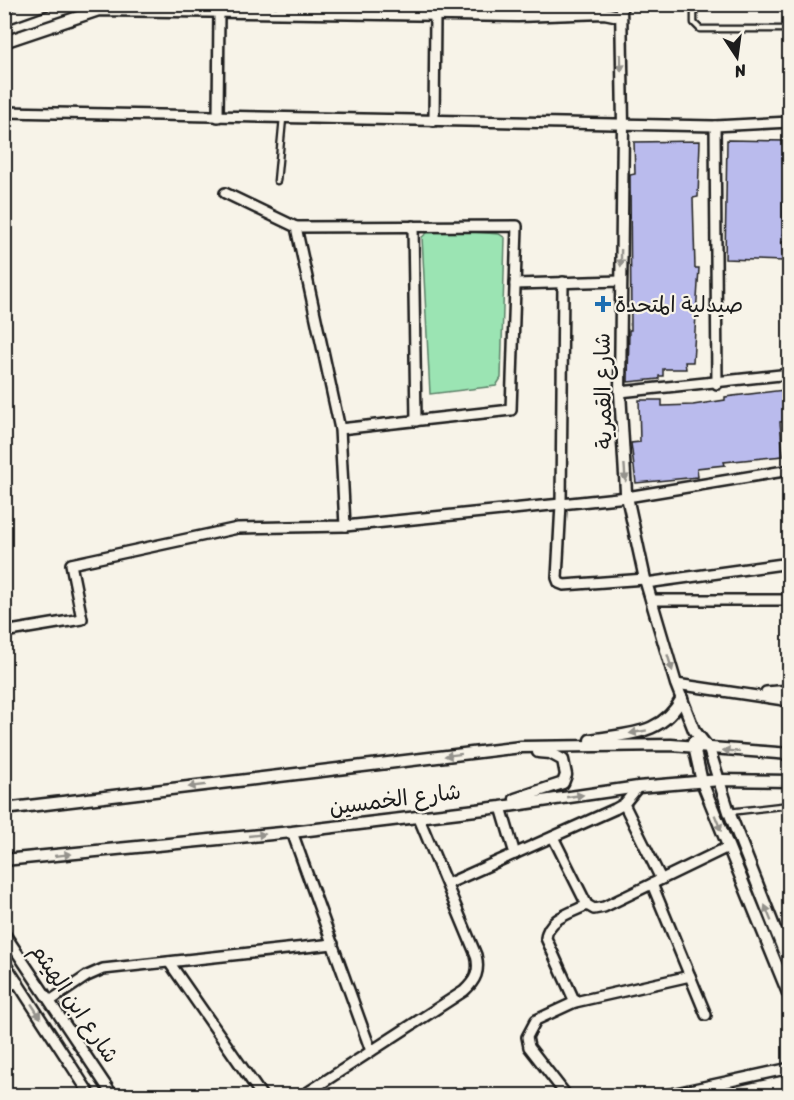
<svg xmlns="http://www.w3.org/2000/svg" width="794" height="1100" font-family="Sriracha,'Playpen Sans Arabic',sans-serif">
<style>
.green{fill:#9be4b3;stroke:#5c8068;stroke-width:1.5}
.building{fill:#babbed;stroke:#1c1c1c;stroke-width:1.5}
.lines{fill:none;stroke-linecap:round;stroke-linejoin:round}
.service-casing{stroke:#1c1c1c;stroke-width:9}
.minor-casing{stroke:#1c1c1c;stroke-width:14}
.tertiary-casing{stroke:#1c1c1c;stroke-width:15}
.service{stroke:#f7f3e8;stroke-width:4.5}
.minor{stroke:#f7f3e8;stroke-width:9}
.tertiary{stroke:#f7f3e8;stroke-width:10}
.oneway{fill:#94928c}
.poi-dot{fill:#1f6fb2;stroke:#f7f3e8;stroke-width:2}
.labels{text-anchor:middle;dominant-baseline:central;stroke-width:4.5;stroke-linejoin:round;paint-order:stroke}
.poi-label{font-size:22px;fill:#1c1c1c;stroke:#f7f3e8;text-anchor:start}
.street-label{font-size:22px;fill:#1c1c1c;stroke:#f7f3e8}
</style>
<rect width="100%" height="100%" fill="#f7f3e8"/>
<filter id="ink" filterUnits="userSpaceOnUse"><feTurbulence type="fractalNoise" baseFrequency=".0167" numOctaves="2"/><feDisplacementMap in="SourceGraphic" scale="12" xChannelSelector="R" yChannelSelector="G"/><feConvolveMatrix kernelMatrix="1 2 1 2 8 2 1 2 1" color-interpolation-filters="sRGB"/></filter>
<g filter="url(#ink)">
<path class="green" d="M432 229 499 234 505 238 501 378 496 386 430 394 422 237Z"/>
<g class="building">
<path d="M727 140 787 141 789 201 783 202V234H789V242H782L783 261 725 259Z"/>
<path d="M700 141 698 197 693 198 695 268H699L693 362H685L686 369H663V376H659V379L628 382 629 330H631L630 175 635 174 634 142Z"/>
<path d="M784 390 788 421 780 422 783 456 724 462 725 465 697 468 698 477 636 483 631 443 640 442 639 400H662V406L693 405 725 400V397Z"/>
</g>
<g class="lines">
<g class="service-casing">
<g id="service">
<path d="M694 4V23L700 29H790"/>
<path d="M277 181 283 118"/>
<path d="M729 812 790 805"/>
<path d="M778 933 790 930"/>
</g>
</g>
<g class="minor-casing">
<g id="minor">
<path d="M4 112 715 126 790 122"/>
<path d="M218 117 219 11"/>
<path d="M434 121 435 15"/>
<path d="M715 126 717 384"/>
<path d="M225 193 296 227 340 429 345 526"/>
<path d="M413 226 416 421"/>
<path d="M296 227 517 226 511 410 340 429"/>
<path d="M563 282 561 504 557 578 559 583 564 585 645 579"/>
<path d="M515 284 621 281"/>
<path d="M620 392 790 374"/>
<path d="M646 583 790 563"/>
<path d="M651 600H790"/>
<path d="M4 632 82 619 71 564 238 528 345 526 561 504 627 497 790 470"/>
<path d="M676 684 790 701"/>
<path d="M766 692 790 690"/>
<path d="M624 804 661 879"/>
<path d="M501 807 515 854"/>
<path d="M292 832 371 1051"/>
<path d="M553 837 587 905 594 909 604 907 728 847"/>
<path d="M447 884 615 809 624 804 638 787"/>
<path d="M652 884 706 1015"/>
<path d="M4 933 113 1096"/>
<path d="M4 962 91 1096"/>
<path d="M169 962 262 1096"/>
<path d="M4 985 18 983"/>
<path d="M50 1001 87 976 103 969 333 944"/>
<path d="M575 1002 546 938C548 918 571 913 587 905"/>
<path d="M302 1096 464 991C476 980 480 971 476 955L418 816"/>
<path d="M567 1096 529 1047 527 1037 536 1020 575 1002 690 976"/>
<path d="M662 1096 790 1068"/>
</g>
</g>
<g class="tertiary-casing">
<g id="tertiary">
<path d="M621 4 623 125 620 392 626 492 645 579 676 684 694 730 709 749 729 812 790 967"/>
<path d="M4 19 46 4"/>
<path d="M4 42 99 10 518 16 604 13 619 16"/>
<path d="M590 740C629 733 662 736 682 698"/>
<path d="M693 742 702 782 790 998"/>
<path d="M515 799 563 783 566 775 563 760 550 753 538 752"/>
<path d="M4 809 521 747 671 745 790 754"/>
<path d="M4 860 292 832 501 807 638 787 720 780 790 781"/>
</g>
</g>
<use href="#service" class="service"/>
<use href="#minor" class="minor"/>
<use href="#tertiary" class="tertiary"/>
</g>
<defs><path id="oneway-solid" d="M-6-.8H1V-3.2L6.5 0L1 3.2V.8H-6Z" transform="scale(1.5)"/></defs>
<g class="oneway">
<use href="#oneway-solid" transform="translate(621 63) rotate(88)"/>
<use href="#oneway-solid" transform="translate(621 258) rotate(91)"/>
<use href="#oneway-solid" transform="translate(625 473) rotate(86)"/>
<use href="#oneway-solid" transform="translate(670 663) rotate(73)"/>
<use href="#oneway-solid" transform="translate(638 732) rotate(170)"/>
<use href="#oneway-solid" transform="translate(731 751) rotate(-175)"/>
<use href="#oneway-solid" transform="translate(453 755) rotate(173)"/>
<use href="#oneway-solid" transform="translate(197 786) rotate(173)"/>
<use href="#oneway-solid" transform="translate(575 796) rotate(-8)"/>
<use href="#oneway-solid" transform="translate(718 823) rotate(68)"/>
<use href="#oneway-solid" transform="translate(257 835) rotate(-6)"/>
<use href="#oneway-solid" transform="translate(63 855) rotate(-6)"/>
<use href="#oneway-solid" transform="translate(768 913) rotate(-112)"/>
<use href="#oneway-solid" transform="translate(36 1011) rotate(57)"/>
</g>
</g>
<path class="poi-dot" d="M600 295h6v6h6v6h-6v6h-6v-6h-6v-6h6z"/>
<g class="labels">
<g class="poi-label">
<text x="615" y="304">صيدلية المتحدة</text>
</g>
<g class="street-label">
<text transform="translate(603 391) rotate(-91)">شارع القمرية</text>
<text transform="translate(395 799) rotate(-7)">شارع الخمسين</text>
<text transform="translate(75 1003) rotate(56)">شارع ابن الهيثم</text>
</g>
</g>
<rect width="794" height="1100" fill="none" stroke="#f7f3e8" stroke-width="24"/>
<rect x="12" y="12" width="770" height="1076" fill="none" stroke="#1c1c1c" stroke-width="2" filter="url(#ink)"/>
<g transform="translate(737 57) rotate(167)" stroke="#f7f3e8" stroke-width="4.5" paint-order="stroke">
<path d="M0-4.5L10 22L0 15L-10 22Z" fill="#1c1c1c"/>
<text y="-9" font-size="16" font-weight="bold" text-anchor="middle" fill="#1c1c1c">N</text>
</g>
</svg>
